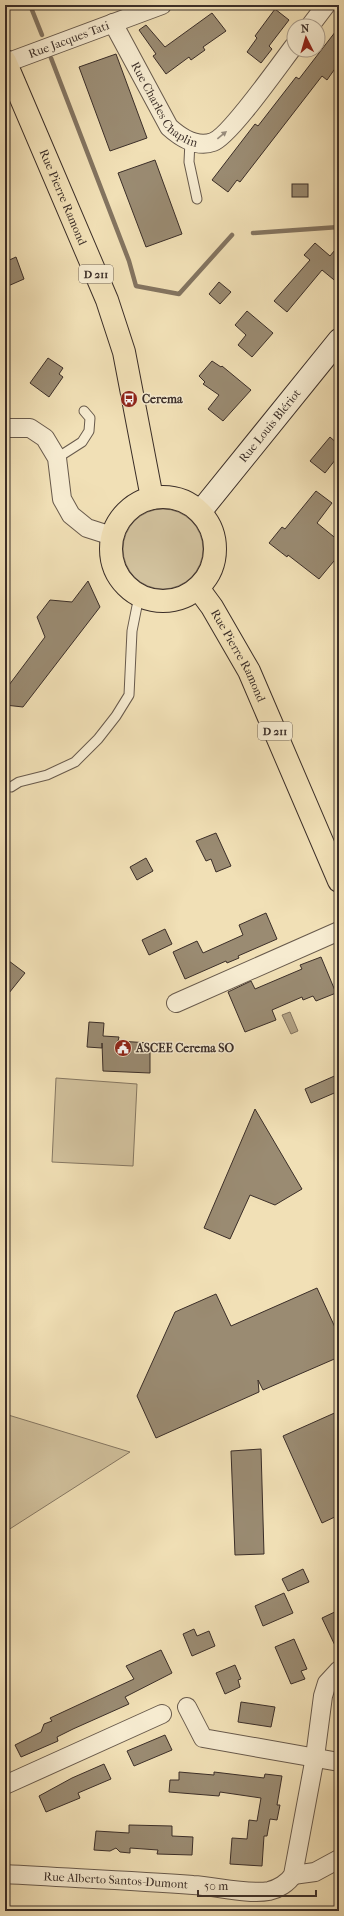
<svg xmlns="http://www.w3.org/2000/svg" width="344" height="1916" font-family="'IM FELL French Canon',serif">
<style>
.green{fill:#d2c29e;stroke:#867863}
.water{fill:#b3a386;stroke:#837460}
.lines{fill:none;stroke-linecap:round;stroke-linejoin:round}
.stream{stroke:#837460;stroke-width:4.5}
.building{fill:#9a8b72;stroke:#3b2e28}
.lane-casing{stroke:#685a4c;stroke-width:11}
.street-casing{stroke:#685a4c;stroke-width:20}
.secondary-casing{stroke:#3b2e28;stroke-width:24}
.primary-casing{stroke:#3b2e28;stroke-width:24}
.lane{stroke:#f6ebd0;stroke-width:9}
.street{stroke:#f6ebd0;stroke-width:18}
.secondary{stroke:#f6ebd0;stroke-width:22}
.primary{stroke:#f1e0b6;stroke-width:22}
.oneway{fill:#988c7c}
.labels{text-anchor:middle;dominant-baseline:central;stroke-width:3;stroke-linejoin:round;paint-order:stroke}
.shield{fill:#f6ebd0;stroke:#73675a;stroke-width:1}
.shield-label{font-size:11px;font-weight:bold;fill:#3b2e28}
.street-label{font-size:12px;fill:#3b2e28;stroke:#f6ebd0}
.poi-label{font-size:12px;font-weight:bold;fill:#3b2e28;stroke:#f6ebd0;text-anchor:start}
</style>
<rect width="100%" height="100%" fill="#f1e0b6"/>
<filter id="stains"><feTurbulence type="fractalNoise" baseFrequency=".005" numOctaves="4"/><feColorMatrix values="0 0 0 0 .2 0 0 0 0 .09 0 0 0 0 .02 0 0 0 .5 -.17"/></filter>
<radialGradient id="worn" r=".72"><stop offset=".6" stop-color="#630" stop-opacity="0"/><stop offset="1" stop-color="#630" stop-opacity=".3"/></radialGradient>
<g class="green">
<circle cx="163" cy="549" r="40"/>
<path d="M56 1078 137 1084 133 1166 52 1162Z"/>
<path d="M5 1414 130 1452 5 1532Z"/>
</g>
<path class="water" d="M290 1012 298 1031 291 1034 282 1015Z"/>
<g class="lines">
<g class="stream">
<path d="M30 5 42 35"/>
<path d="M51 58 129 261 136 286 179 294 232 235"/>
<path d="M253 233 339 227"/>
</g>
</g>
<g class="building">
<path d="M275 9 289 20 269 46 272 49 261 63 247 52 257 38 255 36Z"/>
<path d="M212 13 226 31 203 47 205 50 191 60 189 57 166 74 153 56 156 54 139 30 146 25 165 47Z"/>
<path d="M339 27V63L327 80 322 76 240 182 237 180 228 192 212 180 255 124 258 126 296 77 299 79Z"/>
<path d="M116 54 147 138 110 151 79 67Z"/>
<path d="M155 160 182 234 146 247 118 173Z"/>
<rect x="292" y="184" width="16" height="13"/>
<path d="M315 243 330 256 339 245V284L322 270 287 312 274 301 310 260 304 255Z"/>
<path d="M16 257 24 279 8 286 5 277V262Z"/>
<path d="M219 282 231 292 220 304 209 294Z"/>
<path d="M247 311 273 333 252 357 238 345 246 335 235 325Z"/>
<path d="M48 358 63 368 59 374 63 377 49 397 30 383Z"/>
<path d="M212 361 221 367 222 366 251 390 223 421 208 409 219 395 203 384 205 382 199 376Z"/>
<path d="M330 437 339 445V455L325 473 310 461Z"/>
<path d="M316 491 332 503 317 523 339 541V555L319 579 288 555 287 557 269 543 282 527 285 529Z"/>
<path d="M88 581 100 607 23 707 5 705V684L9 685 45 637 37 617 50 600 72 602Z"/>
<path d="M216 833 231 866 216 872 211 859 206 861 196 841Z"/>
<path d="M146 858 153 871 137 880 130 867Z"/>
<path d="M266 913 277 939 238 956 239 958 227 963 226 961 185 979 173 952 197 941 203 953 243 935 239 925Z"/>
<path d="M165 929 172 944 149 955 142 940Z"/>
<path d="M321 957 336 993 316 1001 313 996 303 1000 302 997 272 1010 276 1020 245 1032 228 992 251 981 255 989 302 969 300 965Z"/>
<path d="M5 958 25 973 5 998Z"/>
<path d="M89 1022 104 1023 103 1036 119 1037 118 1041 150 1043V1073L103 1071 102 1043V1048L87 1047Z"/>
<path d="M339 1074V1091L311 1103 305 1089Z"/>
<path d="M255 1109 302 1189 275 1205 250 1195 230 1239 204 1228Z"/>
<path d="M317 1288 339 1336V1357L263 1390 258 1380 259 1392 156 1438 137 1396 175 1312 216 1294 231 1326Z"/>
<path d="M339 1411V1515L322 1523 283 1436Z"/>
<path d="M261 1449 264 1554 235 1555 231 1451Z"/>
<path d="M303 1569 309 1582 288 1591 282 1579Z"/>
<path d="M284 1593 293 1613 263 1626 255 1606Z"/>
<path d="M339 1610V1654L322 1618Z"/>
<path d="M194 1629 197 1636 209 1631 215 1646 192 1656 183 1634Z"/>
<path d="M294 1639 307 1669 301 1671 305 1679 291 1684 275 1647Z"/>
<path d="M161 1650 172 1673 125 1697 129 1704 73 1729 57 1737 58 1741 21 1757 15 1745 41 1732 44 1724 52 1721 50 1718 134 1679 126 1666Z"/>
<path d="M235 1665 241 1679 238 1680 240 1687 225 1694 216 1673Z"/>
<path d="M241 1702 275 1707 271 1727 238 1722Z"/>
<path d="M165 1735 172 1750 134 1766 127 1751Z"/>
<path d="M104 1764 111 1779 78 1793 80 1798 46 1812 39 1796 72 1778Z"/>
<path d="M179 1772 214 1775V1772L264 1778 265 1774 282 1776 277 1805H280L277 1820 270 1819 267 1836H264L262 1866 230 1864 232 1838 247 1839 249 1820 257 1821 261 1798 220 1792 219 1796 169 1792 170 1780H179Z"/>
<path d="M129 1825 172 1826V1836L193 1837 192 1855 157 1854 158 1850 130 1848V1853L120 1852 116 1848 110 1851 94 1850 96 1831 129 1833Z"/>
</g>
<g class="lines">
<g class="lane-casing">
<g id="lane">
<path d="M190 141 189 162 197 199"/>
<path d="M57 458 82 442 89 431 90 418 84 411"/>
<path d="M11 787 19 782 47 775 75 762 98 739 116 716 129 695 132 631 137 606 141 597"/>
</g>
</g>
<g class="street-casing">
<g id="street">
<path id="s1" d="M113 23 169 127C180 137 197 148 213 142 230 136 280 64 294 46"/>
<path d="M310 26 326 5"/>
<path id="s2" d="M6 63 162 5"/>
<path d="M5 428H30L45 438 57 458 62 499 71 515 87 528 112 536"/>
<path d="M176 1003 339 931"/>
<path d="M187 1707 203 1738 339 1762"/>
<path d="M5 1785 162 1714"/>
<path id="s3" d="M5 1874C68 1878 130 1880 193 1885 214 1886 248 1895 269 1891 278 1889 288 1883 293 1875L315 1757 323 1696 327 1683 339 1670"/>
<path d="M293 1875 315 1872 339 1859"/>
</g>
</g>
<g class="secondary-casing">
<g id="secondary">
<path id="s4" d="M200 512 339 340"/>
</g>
</g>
<g class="primary-casing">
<g id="primary">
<path id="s5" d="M5 61 107 300 124 352 152 498"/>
<circle cx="163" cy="549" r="52"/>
<path id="s6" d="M198 588 212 607 249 671 339 881"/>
</g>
</g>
<use href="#lane" class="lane"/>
<use href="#street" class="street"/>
<use href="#secondary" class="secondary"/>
<use href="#primary" class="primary"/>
</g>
<defs><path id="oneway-solid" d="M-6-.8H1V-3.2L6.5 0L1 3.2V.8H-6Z"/></defs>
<use class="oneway" href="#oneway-solid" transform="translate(222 135) rotate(-39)"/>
<defs>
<g id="bus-disc" transform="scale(0.9)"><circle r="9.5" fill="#8f2418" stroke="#f6ebd0"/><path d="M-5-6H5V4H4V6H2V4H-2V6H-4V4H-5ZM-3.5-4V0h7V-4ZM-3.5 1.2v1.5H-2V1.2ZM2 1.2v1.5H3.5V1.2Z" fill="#fff"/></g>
<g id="civic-disc" transform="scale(0.9)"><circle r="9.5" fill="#8f2418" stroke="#f6ebd0"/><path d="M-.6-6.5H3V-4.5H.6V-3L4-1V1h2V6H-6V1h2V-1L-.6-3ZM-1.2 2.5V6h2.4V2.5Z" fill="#fff"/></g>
</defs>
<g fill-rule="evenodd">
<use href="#bus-disc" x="129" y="399"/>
<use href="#civic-disc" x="123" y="1048"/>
</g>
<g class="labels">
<g class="shield">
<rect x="79" y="265" width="34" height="18" rx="3"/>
<rect x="258" y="722" width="34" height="18" rx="3"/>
</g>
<g class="shield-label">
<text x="96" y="274">D 211</text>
<text x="275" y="731">D 211</text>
</g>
<g class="street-label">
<text stroke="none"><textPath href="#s2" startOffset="67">Rue Jacques Tati</textPath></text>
<text stroke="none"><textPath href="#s1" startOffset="98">Rue Charles Chaplin</textPath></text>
<text stroke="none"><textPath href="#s5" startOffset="148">Rue Pierre Ramond</textPath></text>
<text stroke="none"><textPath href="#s4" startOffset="111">Rue Louis Blériot</textPath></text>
<text stroke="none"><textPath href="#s6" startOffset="79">Rue Pierre Ramond</textPath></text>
<text stroke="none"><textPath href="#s3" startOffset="111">Rue Alberto Santos-Dumont</textPath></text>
</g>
<g class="poi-label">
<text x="142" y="399">Cerema</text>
<text x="136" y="1048">ASCEE Cerema SO</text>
</g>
</g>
<rect width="344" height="1916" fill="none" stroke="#f1e0b6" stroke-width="20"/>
<rect x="6" y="6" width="332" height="1904" fill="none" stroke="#3b2e28" stroke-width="2"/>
<rect x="10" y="10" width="324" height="1896" fill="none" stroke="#3b2e28"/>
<g transform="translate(306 38) rotate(355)"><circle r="19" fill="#f6ebd0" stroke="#ab9f8d"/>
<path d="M0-3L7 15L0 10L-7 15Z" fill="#8f2418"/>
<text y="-6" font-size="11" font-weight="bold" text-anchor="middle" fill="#3b2e28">N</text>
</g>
<path d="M198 1890v6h118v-6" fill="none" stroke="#3b2e28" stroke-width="2"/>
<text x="204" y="1890" font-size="12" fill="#3b2e28" stroke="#f6ebd0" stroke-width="3" paint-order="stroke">50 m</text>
<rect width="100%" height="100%" filter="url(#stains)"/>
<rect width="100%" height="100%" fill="url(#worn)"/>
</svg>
